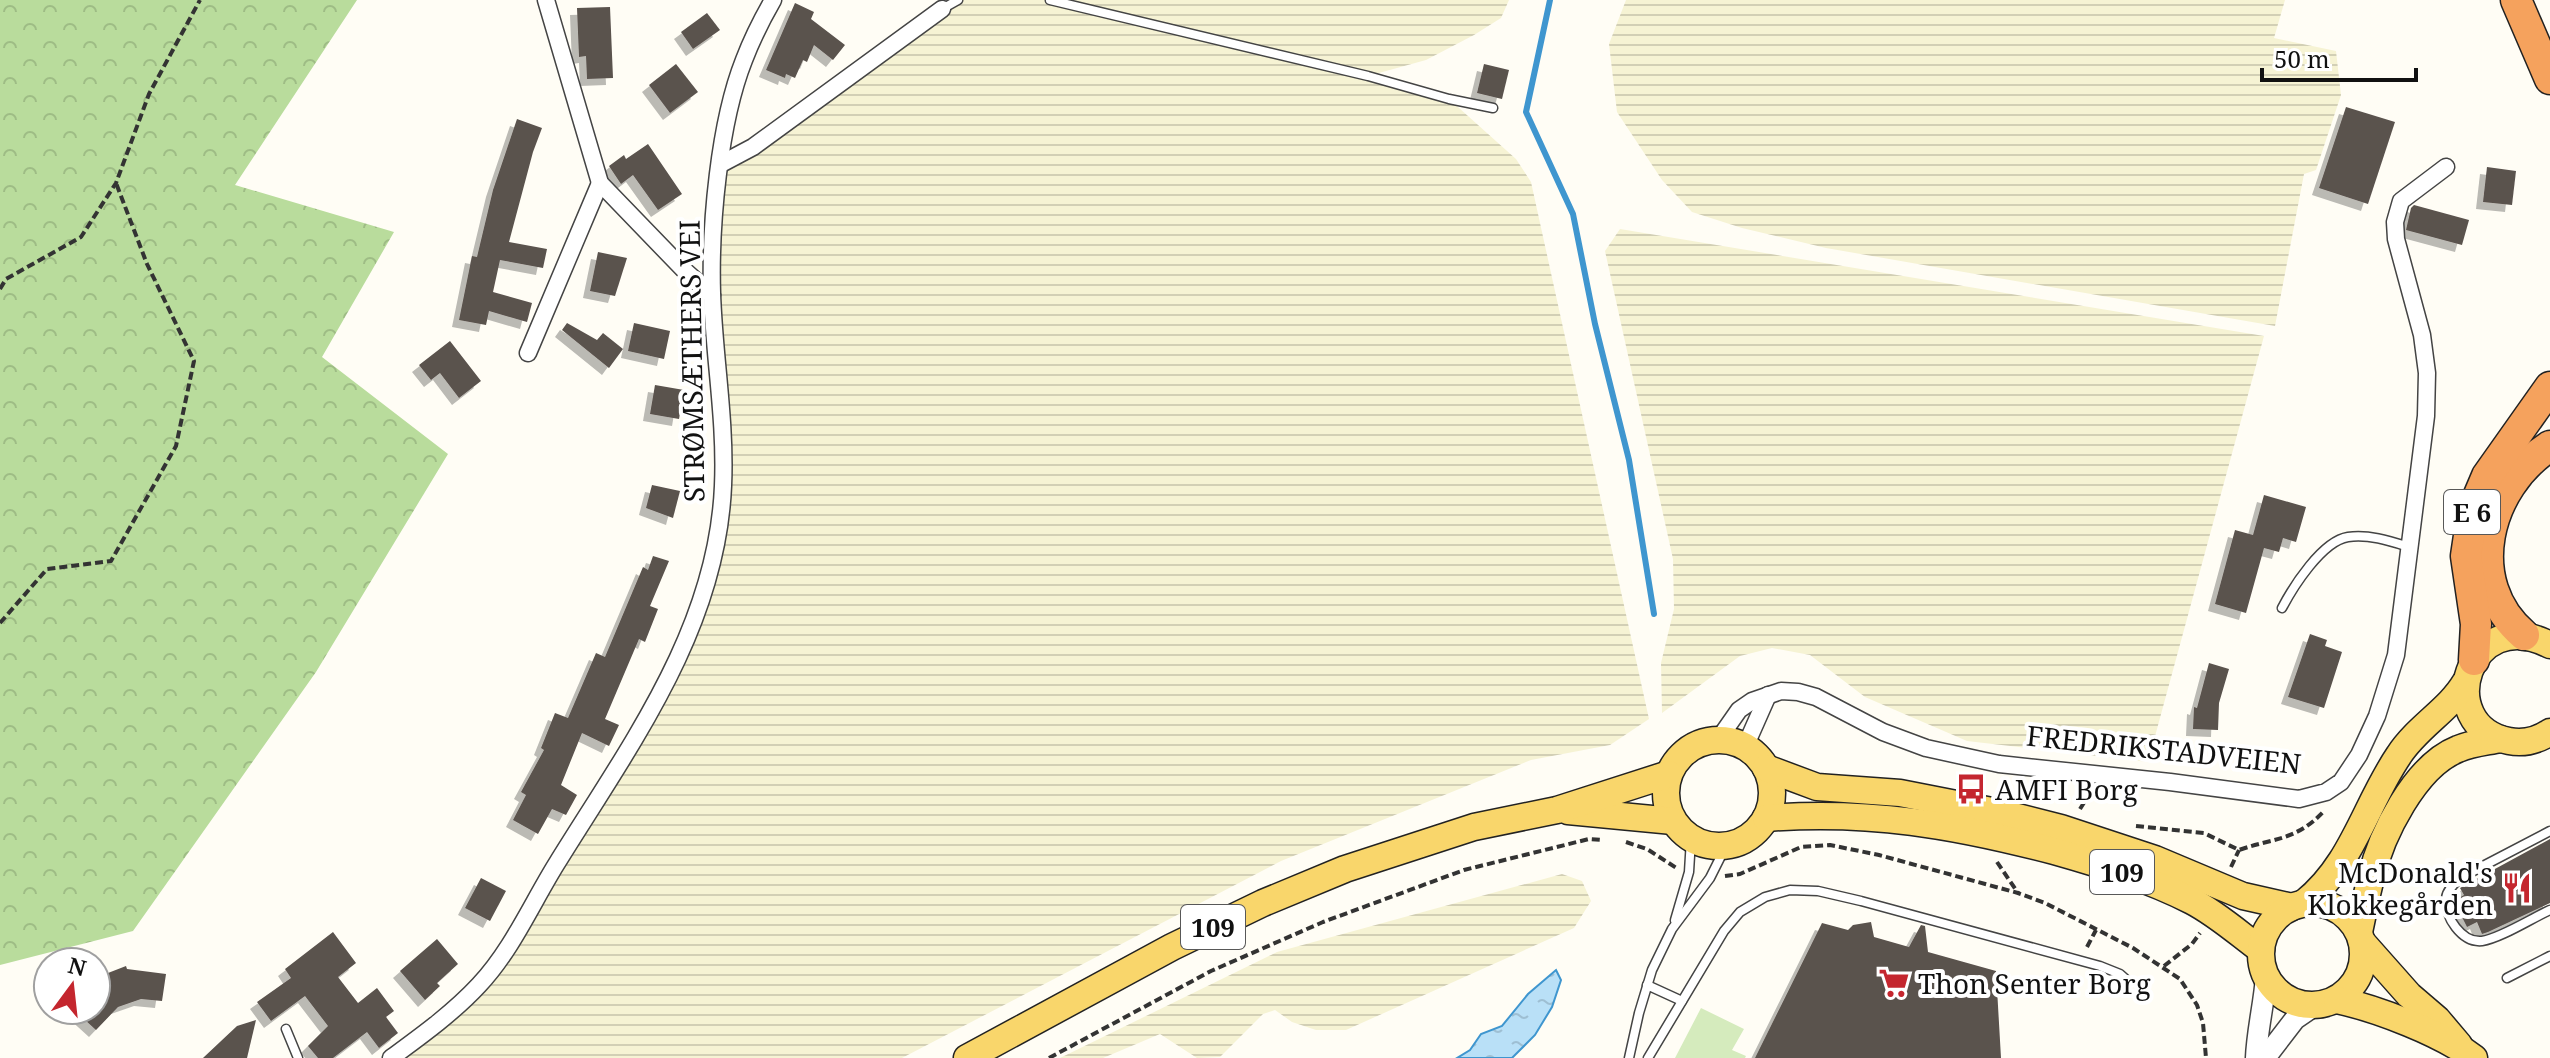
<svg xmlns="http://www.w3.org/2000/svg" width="2550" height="1058" font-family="'Noto Serif',serif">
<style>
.farmland{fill:url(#farmland-rules)}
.grass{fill:#d5ebbd}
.forest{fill:url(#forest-crowns)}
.water{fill:url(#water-ripples);stroke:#3f96cf;stroke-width:2}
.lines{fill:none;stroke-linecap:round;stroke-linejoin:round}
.stream{stroke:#3f96cf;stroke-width:6}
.building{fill:#5a524d;filter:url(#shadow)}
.service-casing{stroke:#444;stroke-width:11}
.minor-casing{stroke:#444;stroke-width:19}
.tertiary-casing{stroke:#444;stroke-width:23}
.primary-casing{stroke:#222;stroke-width:29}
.motorway-casing{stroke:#222;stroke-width:33}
.path{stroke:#333;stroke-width:4;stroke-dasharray:8 4;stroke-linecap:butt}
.service{stroke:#fff;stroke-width:8}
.minor{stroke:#fff;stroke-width:16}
.tertiary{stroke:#fff;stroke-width:20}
.primary{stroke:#f9d66b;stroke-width:26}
.motorway{stroke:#f5a25d;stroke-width:30}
.labels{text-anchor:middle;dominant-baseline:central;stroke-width:8;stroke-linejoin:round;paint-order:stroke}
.shield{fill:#fff;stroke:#585858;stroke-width:2}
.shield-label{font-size:26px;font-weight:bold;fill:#111}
.street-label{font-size:28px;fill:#111;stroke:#fff}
.poi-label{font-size:28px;fill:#111;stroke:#fff;text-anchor:start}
</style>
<defs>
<pattern id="farmland-rules" width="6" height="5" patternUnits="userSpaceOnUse" patternTransform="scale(2)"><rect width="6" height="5" fill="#f6f3d4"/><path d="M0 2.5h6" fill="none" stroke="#d2cfb5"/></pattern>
<pattern id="forest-crowns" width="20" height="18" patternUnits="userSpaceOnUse" patternTransform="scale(2)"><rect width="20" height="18" fill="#b9dc9c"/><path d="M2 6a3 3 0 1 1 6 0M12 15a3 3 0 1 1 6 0" fill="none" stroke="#9ebc85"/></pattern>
<pattern id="water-ripples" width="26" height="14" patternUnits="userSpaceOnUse" patternTransform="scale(2)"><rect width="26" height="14" fill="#b9e0f7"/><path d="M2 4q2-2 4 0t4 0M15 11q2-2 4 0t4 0" fill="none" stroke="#9ebfd3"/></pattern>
<filter id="shadow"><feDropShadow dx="-7" dy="7" stdDeviation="0" flood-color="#0004"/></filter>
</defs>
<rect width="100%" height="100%" fill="#fffdf5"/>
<g class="farmland">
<path d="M958 0H1509L1501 18 1474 35 1426 60 1368 76 1449 99 1516 159 1531 182 1649 719 1610 745 1531 760 1281 861 902 1058H391L502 958 696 619 723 487 712 295 721 164Z"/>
<path d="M1626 0H2285L2274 38 2336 51 2341 95 2316 170 2304 174 2275 326 1826 248 1742 228 1692 212 1662 180 1617 112 1609 44Z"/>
<path d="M1620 229 2264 336 2148 762 1967 741 1865 697 1810 655 1772 648 1740 656 1662 713 1661 663 1674 609 1673 559 1605 251Z"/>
<path d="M1562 874 1582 881 1591 901 1574 928 1346 1030H1316L1292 1022 1275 1010 1263 1014 1220 1057 1197 1058 1160 1034 1103 1058H1060L1277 952Z"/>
</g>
<path class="grass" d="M1701 1008 1744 1029 1732 1050 1746 1056 1745 1058H1675Z"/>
<path class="forest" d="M0 0H357L235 185 394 232 322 357 448 454 316 672 133 931 0 965Z"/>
<path class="water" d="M1556 970 1561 980 1552 1007 1535 1035 1512 1058H1457L1470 1050 1481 1034 1502 1026 1528 994Z"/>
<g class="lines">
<path class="stream" d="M1550 0 1526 112 1573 214 1595 324 1629 460 1654 614"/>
</g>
<g class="building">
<path d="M795 3 814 12 811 19 845 45 833 60 814 45 807 62 803 60 795 78 786 74 785 78 766 70Z"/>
<path d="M610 7 613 78 587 79 586 56 579 57 577 8Z"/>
<path d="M707 13 720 30 693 49 681 32Z"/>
<path d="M676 64 698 92 670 113 649 85Z"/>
<path d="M1484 64 1509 70 1502 99 1477 93Z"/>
<path d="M2346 107 2395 122 2368 204 2319 188Z"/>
<path d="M517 119 542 128 533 152 509 242 547 249 543 268 500 260 493 292 532 303 527 322 489 311 486 325 459 320 472 256 477 257 493 190Z"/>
<path d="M648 144 682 194 658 210 633 175 621 184 609 166 624 155 626 159Z"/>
<path d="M2487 167 2516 171 2512 205 2483 202Z"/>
<path d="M2414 205 2469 220 2462 245 2406 230 2411 208Z"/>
<path d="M598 252 627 258 615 296 590 291Z"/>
<path d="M567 323 597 340 603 333 623 349 609 368 562 330Z"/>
<path d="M634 323 670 331 664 359 628 351Z"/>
<path d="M450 341 481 381 459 398 440 373 431 380 419 365Z"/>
<path d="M655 385 684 390 679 419 650 414Z"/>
<path d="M652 485 680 491 673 518 646 508Z"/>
<path d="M2264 495 2306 507 2296 542 2283 538 2279 552 2264 548 2246 613 2215 604 2235 530 2253 535Z"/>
<path d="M653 556 669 561 650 606 658 609 645 642 639 639 605 719 619 725 609 746 582 733 561 785 577 795 566 815 552 809 538 834 513 820 526 795 521 792 544 750 541 748 555 713 568 718 596 653 605 657 643 567 648 570Z"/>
<path d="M2310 634 2327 640 2325 646 2342 652 2324 708 2288 697Z"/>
<path d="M2209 663 2229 669 2219 703 2218 730 2193 729 2194 707 2197 708Z"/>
<path d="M2550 839V903L2488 932 2482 934 2477 922 2467 927 2454 901 2464 895 2460 888Z"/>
<path d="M481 878 506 891 490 921 465 908Z"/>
<path d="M1871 922 1874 937 1909 947 1921 925 1925 926 1928 952 1996 971 2001 1058H1755L1822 923 1848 930 1853 925Z"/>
<path d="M333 932 356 963 338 977 358 1003 377 988 394 1011 386 1017 398 1033 379 1048 367 1032 333 1058H318L308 1046 328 1026 305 996 271 1021 257 1002 291 978 285 969Z"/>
<path d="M437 939 458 964 437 983 440 986 425 1000 400 971Z"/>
<path d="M126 966 127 969 166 974 162 1001 141 999 118 1007 96 1030 74 1010H96V985L108 973Z"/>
<path d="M256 1020 247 1058H203L237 1026Z"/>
</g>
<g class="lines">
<g class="service-casing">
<g id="service">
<path d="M1050 0 1368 76 1449 99 1493 108"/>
<path d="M942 9 958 0"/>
<path d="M2282 608C2293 587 2322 541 2348 537 2369 534 2390 541 2409 547"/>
<path d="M2550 831 2460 878C2454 884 2447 890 2446 898 2444 917 2462 943 2482 941 2501 938 2532 918 2550 910"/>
<path d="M1675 920 1689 872 1691 839"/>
<path d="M2507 978 2550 956"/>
<path d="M1647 985 1682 1001"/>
<path d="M286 1029 298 1058"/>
<path d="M1629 1058 1639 1013 1652 970 1672 929 1710 878 1726 846"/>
<path d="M1648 1058 1724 931 1740 912 1765 897 1790 890 1818 891 1861 901 2100 966 2120 974 2129 982"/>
</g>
</g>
<g class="minor-casing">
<g id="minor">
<path d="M546 0 600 183 684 270 712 295"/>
<path d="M721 164 753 147 942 9"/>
<path d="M528 353 600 183"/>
<path d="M1718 740 1739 710 1752 701 1781 691 1798 692 1816 697 1883 732 1926 748 1999 764 2170 782 2299 799 2326 792 2341 782 2359 755 2377 716 2396 655 2426 416 2427 373 2422 335 2396 239 2395 222 2401 201 2446 167"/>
<path d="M1745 747 1768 695"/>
<path d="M391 1058C421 1036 453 1013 479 985 512 950 532 903 557 863 630 745 717 629 723 486 726 421 714 357 712 293 710 225 719 123 744 60 752 39 762 19 773 0"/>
</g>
</g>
<g class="tertiary-casing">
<g id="tertiary">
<path d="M2256 1058C2257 1031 2264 1004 2266 977"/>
<path d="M2265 1058 2295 1019 2314 1006"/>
</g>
</g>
<g class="primary-casing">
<g id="primary">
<path d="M2550 645C2468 602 2431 726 2509 741 2524 744 2538 740 2550 732"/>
<circle cx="1719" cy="793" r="53"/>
<path d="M1766 768 1817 787 1900 793 2002 813 2061 828 2155 859 2243 896 2292 907"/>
<path d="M1568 811 1673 821"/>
<path d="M1766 818C1869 810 1955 825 2054 851 2100 864 2149 879 2192 901 2217 914 2238 933 2261 950"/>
<circle cx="2312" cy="954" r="51"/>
<path d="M2304 903C2353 864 2365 805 2399 755 2417 727 2449 710 2465 683"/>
<path d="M2359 932C2363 914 2366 896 2371 878 2381 835 2415 766 2458 749 2472 743 2486 742 2500 739"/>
<path d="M2362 942 2409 995 2437 1019 2459 1045"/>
<path d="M2337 1000C2378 1009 2441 1033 2474 1058"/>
<path d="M967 1058 1172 947 1263 903 1345 869 1474 827 1557 810 1669 774"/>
</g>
</g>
<g class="motorway-casing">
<g id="motorway">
<path d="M2516 0 2550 79"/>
<path d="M2524 635C2462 582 2486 487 2550 446"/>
<path d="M2474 660 2476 624 2466 556 2473 509 2487 476 2550 387"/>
</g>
</g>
<g class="path">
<path d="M0 289 6 279 81 237 116 183 149 94 200 0"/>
<path d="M0 623 47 569 111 561 176 446 194 361 147 264 116 183"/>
<path d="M2080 809 2092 790"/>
<path d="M2136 826 2204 833 2239 850C2273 838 2296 841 2324 811"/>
<path d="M1626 842 1647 849 1678 869"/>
<path d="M1997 862 2018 893"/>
<path d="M2231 867 2239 850"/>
<path d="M1725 876 1740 874 1801 847 1830 845 1879 855 2018 893 2045 903 2133 948 2180 979 2197 1005 2203 1023 2206 1058"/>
<path d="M2087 947 2096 930"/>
<path d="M2164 966 2192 944 2200 933"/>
<path d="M1049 1058 1211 971 1323 922 1464 870 1589 839 1602 840"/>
</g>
<use href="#service" class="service"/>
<use href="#minor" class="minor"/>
<use href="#tertiary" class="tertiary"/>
<use href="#primary" class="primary"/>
<use href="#motorway" class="motorway"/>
</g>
<defs>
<g id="bus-bare" transform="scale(2.4)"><path d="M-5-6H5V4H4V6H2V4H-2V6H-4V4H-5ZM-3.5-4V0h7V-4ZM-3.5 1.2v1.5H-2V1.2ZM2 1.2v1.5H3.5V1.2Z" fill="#c4262e" stroke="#fff" stroke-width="2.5" paint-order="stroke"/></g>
<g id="restaurant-bare" transform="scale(2.4)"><path d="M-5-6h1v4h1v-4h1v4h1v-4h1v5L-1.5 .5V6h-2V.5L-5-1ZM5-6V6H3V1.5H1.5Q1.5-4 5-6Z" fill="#c4262e" stroke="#fff" stroke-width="2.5" paint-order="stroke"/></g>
<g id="supermarket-bare" transform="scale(2.4)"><path d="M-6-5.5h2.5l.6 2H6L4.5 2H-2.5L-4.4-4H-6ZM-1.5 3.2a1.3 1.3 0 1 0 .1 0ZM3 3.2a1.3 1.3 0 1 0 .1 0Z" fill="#c4262e" stroke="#fff" stroke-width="2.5" paint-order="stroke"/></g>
</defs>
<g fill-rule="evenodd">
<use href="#bus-bare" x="1971" y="789"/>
<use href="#restaurant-bare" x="2517" y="888"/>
<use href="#supermarket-bare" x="1894" y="983"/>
</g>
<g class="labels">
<g class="shield">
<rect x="2444" y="490" width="56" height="44" rx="6"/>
<rect x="2090" y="850" width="64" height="44" rx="6"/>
<rect x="1181" y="905" width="64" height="44" rx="6"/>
</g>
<g class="shield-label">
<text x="2472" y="512">E 6</text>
<text x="2122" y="872">109</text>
<text x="1213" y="927">109</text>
</g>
<g class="street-label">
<text transform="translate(691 361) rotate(-91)">STRØMSÆTHERS VEI</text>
<text transform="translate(2164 749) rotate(6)">FREDRIKSTADVEIEN</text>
</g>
<g class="poi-label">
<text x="1995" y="789">AMFI Borg</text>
<text x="2493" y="872" text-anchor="end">McDonald's<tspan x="2493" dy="32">Klokkegården</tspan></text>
<text x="1918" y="983">Thon Senter Borg</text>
</g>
</g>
<g transform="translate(72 986) rotate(15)"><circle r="38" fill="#ffffff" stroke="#a0a0a0" stroke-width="2"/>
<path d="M0-6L14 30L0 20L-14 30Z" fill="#c4262e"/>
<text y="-12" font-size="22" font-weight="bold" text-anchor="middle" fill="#111111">N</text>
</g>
<path d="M2262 68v12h154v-12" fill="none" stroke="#111111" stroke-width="4"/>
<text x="2274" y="68" font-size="24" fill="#111111" stroke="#ffffff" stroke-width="6" paint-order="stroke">50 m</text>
</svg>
